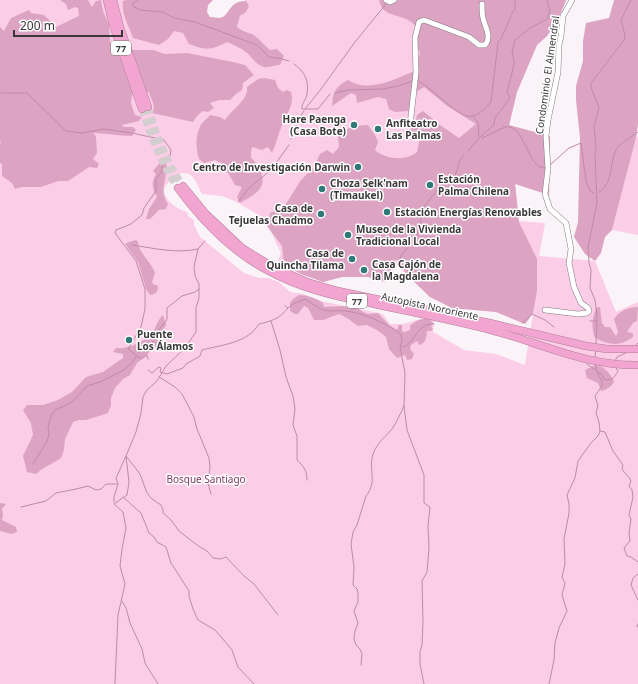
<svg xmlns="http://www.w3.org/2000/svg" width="638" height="684" font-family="'Noto Sans',sans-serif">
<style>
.green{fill:#fbcde6;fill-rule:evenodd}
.forest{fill:#dca4c2}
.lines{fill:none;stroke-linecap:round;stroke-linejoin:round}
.stream{stroke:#c08aa8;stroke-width:1}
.highway-tunnel{stroke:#d4ced1;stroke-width:7;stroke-dasharray:7 3.5;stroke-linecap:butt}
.minor-casing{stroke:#817b7e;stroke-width:6}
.highway-casing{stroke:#b27f9b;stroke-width:8}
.minor{stroke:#fff;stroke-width:5}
.highway{stroke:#f2a5d0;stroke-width:7}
.poi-dot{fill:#307979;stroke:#fff;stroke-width:1.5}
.labels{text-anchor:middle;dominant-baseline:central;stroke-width:3;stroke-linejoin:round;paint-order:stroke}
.shield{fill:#fff;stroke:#757474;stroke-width:1}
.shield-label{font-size:9px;font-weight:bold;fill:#3a3839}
.street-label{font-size:10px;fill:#3a3839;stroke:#fff}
.poi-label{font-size:10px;font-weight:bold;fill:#3a3839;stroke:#fff;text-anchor:start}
.park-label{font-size:10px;fill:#7d3962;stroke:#fff}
</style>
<rect width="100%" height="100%" fill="#faf3f7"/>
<g class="green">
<path d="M0 0H140L237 27 240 16 242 15 245 0H566L558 20 547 36 537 45 517 92 509 126 519 221 545 223 539 256 595 261 616 312 638 302V684H0ZM182 173C195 172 197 185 202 194L222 196 237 202 265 219 281 253 278 261 301 274 323 282 342 277H368L385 282 397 265 430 297 452 308 496 312 525 324 533 314 525 365 496 354 464 350 433 332 434 321 424 318 403 324H390L383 314 321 301 303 294 290 292 279 282 268 278H259L244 273 200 237 194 225V220L188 216 187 212C178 210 158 197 166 185 170 180 177 176 182 173Z"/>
<path d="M638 136V235L612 230 636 138Z"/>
</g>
<g class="forest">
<path d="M60 0H88L92 7 96 1 101 0 103 11 109 25 110 42 114 47 118 50H153L165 54 187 53 233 62 245 65 254 75 243 83 242 90 236 94 230 100H219L210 103 214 108 208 112 203 111 197 116 193 122 152 113C157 107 151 100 149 92L132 95 131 103 135 115 142 117 139 121 122 125 124 127H133L136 130 132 136C119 136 106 133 93 133L96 136 97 153 93 159 99 164 97 168 89 167 68 181H58L41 187H22L15 189 12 183 2 176V164L0 163V144L1 143 0 140V27L4 31 11 18 29 10 31 13 44 15 56 27 79 16 78 8 75 7 68 10 66 4Z"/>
<path d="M126 0H213L208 5 207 12 210 17C213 17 217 18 220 18 230 16 229 0 246 1L249 6 246 12 240 16 237 27C242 31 246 32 252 34 259 38 264 45 270 50L277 49 284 56 280 65C275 65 269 68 264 67 256 65 253 58 247 53 241 48 234 45 227 42 211 50 207 51 189 44L183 33 174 31 168 39 159 45 133 38C129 26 121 14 123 1Z"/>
<path d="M379 0H566L558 20 547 36 537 45 517 92 509 125 550 136 549 195 515 184 519 222 537 259V291L533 313 525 324 496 312 452 308 430 297 408 276 396 259 385 282 368 277H342L323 282 301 274 284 265 282 246 267 226 270 213 284 207 301 180 314 167 320 154 327 150 333 154 339 147 338 136C344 128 357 125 368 125L375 135 378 142 375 150C386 160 406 161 417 152L420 137 409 135 412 126H415L417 115 423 111 440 125 459 138 476 124 446 105 424 87 418 91H411L409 111 395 112 389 109 386 99 378 97 357 103 356 95 351 93 332 106C333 92 335 87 348 80 368 94 397 78 417 70L420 52 416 45 418 29C406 13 393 19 383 9 381 7 380 3 379 0Z"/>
<path d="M614 0H638V124L636 138 612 230 605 237 601 253 595 261 585 254 574 237 578 222 580 138 576 100V86L583 61V41L586 23 609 18Z"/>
<path d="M264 78 275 80 278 88 283 92 287 90 291 92C295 104 286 115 282 125 278 135 276 144 272 153L268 147 262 150 252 147 251 153V158C258 163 266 178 261 187 257 194 247 199 240 203L237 197 242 187 235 185 223 164 215 160 204 163 199 159C196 149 195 137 200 127 201 123 207 119 210 115L220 117 225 120C231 110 249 100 247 87L258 79Z"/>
<path d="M164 158C173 174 156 186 168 204L166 209 159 210 150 219H146L149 209 157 197C152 188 151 183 156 174L153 171Z"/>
<path d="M136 240 138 242C138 252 152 263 155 273L152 282 153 284 158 286C158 292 156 294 150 295L146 289 138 262 125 244 129 242Z"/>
<path d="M299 295C307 295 316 298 323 303L324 307 344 306 359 309 363 312 368 314 378 313 389 325 397 330 399 325H402V331L405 332 410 330V326C415 320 430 314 433 324L431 326 433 329 431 331H427C426 337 427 343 419 345L417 341 411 345 410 349 414 354 412 359 407 360 405 355 397 358 389 349 386 337 377 330 367 325 358 326 347 318 339 314 323 320H314L308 308 304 306 298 314H295L290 311V303L293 299Z"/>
<path d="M600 307 602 323 605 327H610L616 336 618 332 614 319C619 311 629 307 638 307L637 321 633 323 627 332 633 333V337C620 347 609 345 595 338 591 327 592 319 596 308Z"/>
<path d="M163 315 166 325 158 340 159 344 137 363 130 375 123 379 115 388 111 398V405L108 413 86 420H79L73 422 65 439 64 450 61 458C51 465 45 466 36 474L27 472 23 456 33 435 31 423 23 410 27 405H43L58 400 72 392 86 377 103 372 123 358V354L113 352 116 348C126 350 144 342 151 334 157 328 155 323 163 315Z"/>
<path d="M595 365C605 367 609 372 614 381 613 386 606 390 601 391L598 383 587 378 585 370Z"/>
<path d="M0 503 6 504 2 509 3 515 2 520 16 527 17 532 11 534 0 531Z"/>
</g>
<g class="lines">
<g class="stream">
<path d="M138 0 133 3V6L140 10 163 12 174 18 195 22 257 45 269 57 278 58 289 61"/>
<path d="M511 15 515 9V0"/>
<path d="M294 64C305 72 309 80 307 94 306 100 301 104 302 109H318L330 94"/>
<path d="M418 81C432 87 460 121 473 116 480 114 486 107 491 102L498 42 501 39 511 16"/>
<path d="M0 92 2 93H27L66 131 82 133 103 129 132 133 164 140 171 150 170 156 167 158"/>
<path d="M335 93 349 90 383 89 398 86 412 81"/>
<path d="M305 109 321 89 355 42 386 4"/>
<path d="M473 117 478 122 479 136"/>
<path d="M482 138 505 127C525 123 527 169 545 168"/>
<path d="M291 139 296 130 297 121 304 111"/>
<path d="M468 151 480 137 494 125 495 118 510 98 507 92 513 69 514 61 512 52 515 40 530 28 547 19 550 10 547 0"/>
<path d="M550 165 569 148 581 143 586 181 590 191 594 193"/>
<path d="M599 192C614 183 609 164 616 150 620 143 631 137 638 132"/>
<path d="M238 202 249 188 271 170 289 145"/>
<path d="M132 245C153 248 177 254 198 249"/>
<path d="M398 264 401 256 417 236 424 207 440 186 454 179 460 160 464 155"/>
<path d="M288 308 293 304 305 299C311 302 317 308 323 310 330 312 337 310 345 311 365 313 385 323 401 334L402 341 400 346"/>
<path d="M271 321 280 350 286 377 293 396 295 409 293 425 297 436V460C304 467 307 470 307 480"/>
<path d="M590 321H597"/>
<path d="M522 323 532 314 545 320 554 327"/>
<path d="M596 345 597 314 595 300 590 288 591 270 589 263 588 247 597 203 595 156 596 146 594 127 599 108 591 87V83L624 40 625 35 621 20 631 0"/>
<path d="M635 346 638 343"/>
<path d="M400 347 405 373 404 406 407 430 424 475V503L430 507 428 526 429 548 427 572 422 581 423 622 422 645 420 652V664L424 684"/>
<path d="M401 347C412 348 415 330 425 326 427 324 431 324 434 324"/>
<path d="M139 352 153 342 160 328 164 324 167 319V308L182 296 195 292 199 289"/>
<path d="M595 357 596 350"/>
<path d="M148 359 147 355 141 359 128 349 141 327 145 309V289L136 261 115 233 116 230 131 224 142 215 144 208 156 191V179L162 171V164"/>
<path d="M615 361 617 357 628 352"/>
<path d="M587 364 601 374 605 380C613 380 614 378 618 371L616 368"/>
<path d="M596 364V370"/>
<path d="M148 370 152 373 159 367 161 368 160 372 167 374 183 368 186 364 200 356 202 350C221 345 248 343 259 324 272 321 279 319 288 308L285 306"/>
<path d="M159 377 175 387 182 394 194 417 197 429 209 458 210 467 208 483 211 494"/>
<path d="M600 431 605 432 613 451 623 465 622 469C625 474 629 476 631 481L629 486 632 490 633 497 629 515 631 519 629 533 630 541 624 548 627 556 631 557 638 562"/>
<path d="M33 464 47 441 49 434 48 427 51 416 55 410 71 403 87 386 100 382 124 370 132 363 136 357"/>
<path d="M123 497 141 513 149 533 154 537 157 542 166 547 171 563 189 591V596L193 609 198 620 215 630 222 638 232 650 238 667 254 684"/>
<path d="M114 502V497L118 484 116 478 126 456 140 474 147 493 152 499 161 505 163 510V513L171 520 179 531 197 545 207 551 213 558 220 559 226 557 244 576 254 584 278 615"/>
<path d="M21 507 46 501 56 493 76 489 88 486 96 490 101 489 106 484H117"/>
<path d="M638 574 633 578 631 585 638 600"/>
<path d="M122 601 126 608 130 623 142 649 145 663 158 684"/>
<path d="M637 627 638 624"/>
<path d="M361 665 362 654 360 649 356 645 354 639 355 631 358 623 354 611 358 602V594L357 589 353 585 354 567 351 544 353 532 357 525 366 496C378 481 368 470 373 454 377 443 385 437 392 429 397 422 400 414 404 406"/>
<path d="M115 684 118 615 125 584 120 566 122 549 126 528 123 512 114 504 127 495 129 482 126 456 136 432 141 413 143 397 146 391 157 381 166 366 185 348 196 332V308L199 298V284L195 276 194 267 198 249 205 241"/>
<path d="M549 684 554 660 555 643 559 628 567 611 562 595 565 583 562 577 565 564 564 539 569 513V504L567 495 575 478 578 461 591 443 598 436 600 431 599 422 596 413 598 406 595 396 602 386V381L597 372"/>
</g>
<g class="highway-tunnel">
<path d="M148 107C156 135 166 161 183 186"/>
<path d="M142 109C151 137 161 163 178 188"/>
</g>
<g class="minor-casing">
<g id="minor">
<path d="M386 0 390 2 394 0"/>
<path d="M410 125 416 72 415 38 419 22 424 20 469 37 479 45H485C492 37 485 27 483 18 482 14 482 9 482 4"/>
<path d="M545 310 578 314 587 313 589 311 588 308 581 303 574 287 569 263 571 249 566 223 550 209 545 194 548 169 546 136 548 120 558 72 559 45 561 36 563 16 572 0"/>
</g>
</g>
<g class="highway-casing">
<g id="highway">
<path d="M107 0 113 25 142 109"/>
<path d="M113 0 120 27 148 107"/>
<path d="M183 186 206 214 242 248 273 267 307 282 338 291 494 324 586 346 607 349H638"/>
<path d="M178 188C202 221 231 251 267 270 299 288 334 296 370 303 411 312 451 320 491 330 541 343 585 366 638 365"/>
</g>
</g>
<use href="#minor" class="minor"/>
<use href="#highway" class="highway"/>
</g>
<g class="poi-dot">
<circle cx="354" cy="125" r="4"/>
<circle cx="378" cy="129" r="4"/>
<circle cx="358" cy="167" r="4"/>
<circle cx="430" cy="185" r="4"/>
<circle cx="322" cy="189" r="4"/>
<circle cx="387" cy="212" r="4"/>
<circle cx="321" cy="214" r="4"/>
<circle cx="348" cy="235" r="4"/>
<circle cx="352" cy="259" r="4"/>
<circle cx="364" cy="270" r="4"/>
<circle cx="129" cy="340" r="4"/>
</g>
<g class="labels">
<g class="shield">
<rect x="111" y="41" width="20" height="14" rx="3"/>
<rect x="347" y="294" width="20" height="14" rx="3"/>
</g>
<g class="shield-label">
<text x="121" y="48">77</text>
<text x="357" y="301">77</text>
</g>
<g class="street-label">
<text transform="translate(547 75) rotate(-82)">Condominio El Almendral</text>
<text transform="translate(430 306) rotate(12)">Autopista Nororiente</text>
</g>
<g class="poi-label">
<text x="346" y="119" text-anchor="end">Hare Paenga<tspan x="346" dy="12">(Casa Bote)</tspan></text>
<text x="386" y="123">Anfiteatro<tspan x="386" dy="12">Las Palmas</tspan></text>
<text x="350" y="167" text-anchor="end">Centro de Investigación Darwin</text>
<text x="438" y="179">Estación<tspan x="438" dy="12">Palma Chilena</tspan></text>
<text x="330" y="183">Choza Selk'nam<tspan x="330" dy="12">(Timaukel)</tspan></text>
<text x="313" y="208" text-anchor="end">Casa de<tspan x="313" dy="12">Tejuelas Chadmo</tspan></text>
<text x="395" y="212">Estación Energías Renovables</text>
<text x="356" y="229">Museo de la Vivienda<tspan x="356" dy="12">Tradicional Local</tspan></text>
<text x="344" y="253" text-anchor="end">Casa de<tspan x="344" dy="12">Quincha Tilama</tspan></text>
<text x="372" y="264">Casa Cajón de<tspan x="372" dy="12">la Magdalena</tspan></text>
<text x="137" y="334">Puente<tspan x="137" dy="12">Los Álamos</tspan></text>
</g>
<g class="park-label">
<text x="206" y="479">Bosque Santiago</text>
</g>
</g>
<path d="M14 30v6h108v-6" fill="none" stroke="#3a3839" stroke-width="2"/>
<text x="20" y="30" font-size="12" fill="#3a3839" stroke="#ffffff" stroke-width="3" paint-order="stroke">200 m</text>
</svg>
